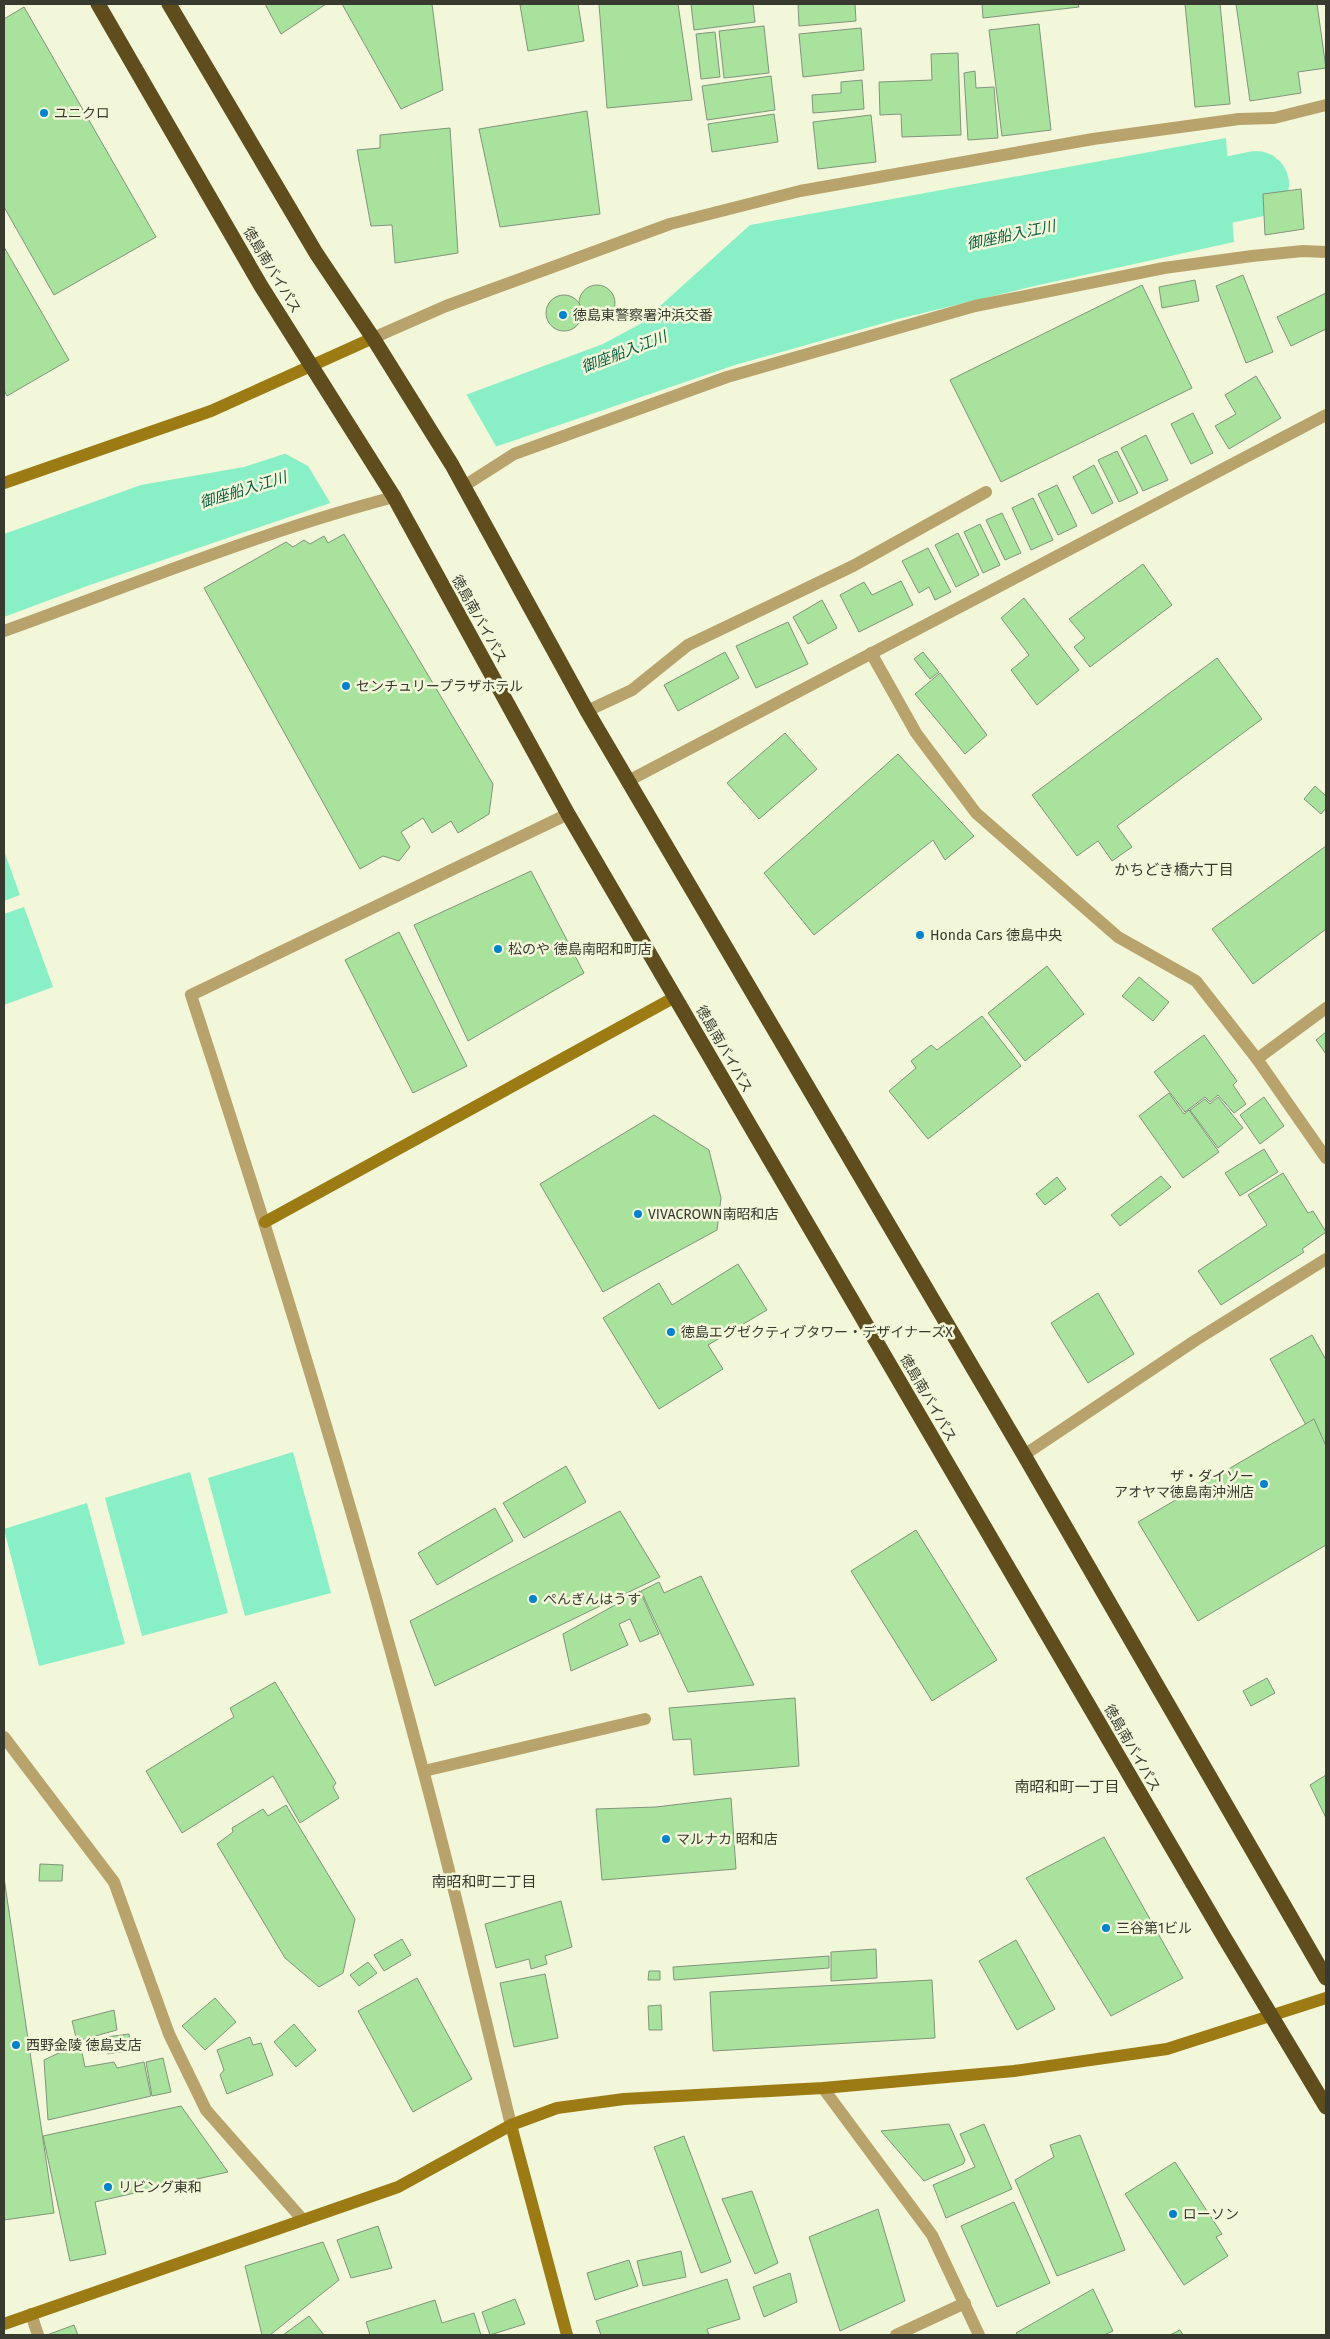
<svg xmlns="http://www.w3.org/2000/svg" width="1330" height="2339" font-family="'Fira Sans','Noto Sans JP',sans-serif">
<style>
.water{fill:#89efc6}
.pier{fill:#f2f7d9}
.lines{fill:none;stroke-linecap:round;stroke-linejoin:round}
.river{stroke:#89efc6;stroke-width:66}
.building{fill:#a8e29c;stroke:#81947d}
.lane{stroke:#b9a36c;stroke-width:12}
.street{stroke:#b9a36c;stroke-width:12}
.secondary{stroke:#9d7b14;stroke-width:12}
.highway{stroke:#5f4d1d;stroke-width:15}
.poi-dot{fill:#0282ca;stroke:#f2f7d9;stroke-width:2}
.labels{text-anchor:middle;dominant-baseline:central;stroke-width:5;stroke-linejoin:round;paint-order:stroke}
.poi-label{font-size:14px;fill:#393a2f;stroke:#f2f7d9;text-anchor:start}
.street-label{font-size:14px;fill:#393a2f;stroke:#f2f7d9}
.water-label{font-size:15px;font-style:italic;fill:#0a5e45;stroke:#f2f7d9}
.neighbourhood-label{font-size:15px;fill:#393a2f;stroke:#f2f7d9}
</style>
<rect width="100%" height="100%" fill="#f2f7d9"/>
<g class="water">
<path d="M1226 138 1234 242 1030 287 898 319 735 365 87 586 4 617V534L141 485 244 467 468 394 603 344 640 324 750 225Z"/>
<path d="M4 851 20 895 4 901Z"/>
<path d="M24 907 53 987 4 1005V914Z"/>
<path d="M293 1452 331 1593 245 1616 208 1478Z"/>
<path d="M190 1472 228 1613 142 1636 105 1498Z"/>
<path d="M87 1503 125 1644 39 1666 4 1529Z"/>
</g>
<path class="pier" d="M465 392 497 448 331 504 308 466 282 452Z"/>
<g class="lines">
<path class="river" d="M1141 208 1256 184"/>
</g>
<g class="building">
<path d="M265 4H326L281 34Z"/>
<path d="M342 4H432L443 90 401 109Z"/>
<path d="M526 4H578L584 41 528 51 520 5Z"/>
<path d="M599 4H678L692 100 607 108Z"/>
<path d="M691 4H753L755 22 694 30Z"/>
<path d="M798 4H855L856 21 799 26Z"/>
<path d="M982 4H1078L1079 7 983 18Z"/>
<path d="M1185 4H1220L1230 104 1195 107Z"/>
<path d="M1236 4H1317L1326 68 1298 72 1301 93 1250 101Z"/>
<path d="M24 7 156 237 54 295 4 207V19Z"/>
<path d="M1039 24 1051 130 1002 136 989 30Z"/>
<path d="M764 26 769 73 724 78 719 31Z"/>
<path d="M861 28 864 70 803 77 799 34Z"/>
<path d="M715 32 720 77 701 79 696 34Z"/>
<path d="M958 53 961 135 902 137 901 114 880 115 879 82 932 80 931 54Z"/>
<path d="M975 71 976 88 994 87 998 138 968 140 964 73Z"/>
<path d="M771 76 775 110 707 120 702 86Z"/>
<path d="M862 80 864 109 813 113 812 95 841 93V82Z"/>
<path d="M587 111 600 214 500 227 479 129Z"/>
<path d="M774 114 778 142 712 152 708 124Z"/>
<path d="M871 115 876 162 818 169 813 122Z"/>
<path d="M450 128 458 253 395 263 392 225 371 226 357 150 380 148V135Z"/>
<path d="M1301 189 1304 229 1265 235 1263 194Z"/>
<path d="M4 247 69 360 7 396 4 390Z"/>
<path d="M1243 275 1273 352 1246 363 1216 286Z"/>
<path d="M1195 280 1199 301 1162 308 1159 287Z"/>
<path d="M1142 285 1192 388 1001 482 950 380Z"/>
<circle cx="597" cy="303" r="18"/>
<path d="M1326 293V329L1291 346 1277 317Z"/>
<circle cx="564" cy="313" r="18"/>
<path d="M1256 376 1281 418 1229 449 1215 426 1236 414 1225 395Z"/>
<path d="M1193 413 1213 453 1191 464 1171 424Z"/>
<path d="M1146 435 1168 480 1143 491 1121 448Z"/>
<path d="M1117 451 1138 493 1119 502 1098 460Z"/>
<path d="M1094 465 1113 503 1092 514 1073 477Z"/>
<path d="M1057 485 1077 526 1058 535 1038 494Z"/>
<path d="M1033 498 1053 540 1031 550 1012 508Z"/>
<path d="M1002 513 1021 553 1005 560 986 520Z"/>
<path d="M980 524 1000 565 983 573 964 532Z"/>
<path d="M958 533 979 575 956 587 935 545Z"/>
<path d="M344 534 493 784 489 814 458 833 451 821 432 833 423 818 401 832 410 847 399 861 383 856 360 869 204 588 286 542 293 547 304 540 310 544 324 536 328 543Z"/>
<path d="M928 548 951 592 935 600 929 587 919 593 902 561Z"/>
<path d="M1143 564 1172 605 1090 667 1074 647 1085 638 1069 619Z"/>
<path d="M901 581 913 605 859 632 840 595 864 582 872 595Z"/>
<path d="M1024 598 1079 670 1037 705 1011 670 1029 655 1001 618Z"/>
<path d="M822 600 837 628 808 644 793 617Z"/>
<path d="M788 622 808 664 756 688 736 646Z"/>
<path d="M725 652 739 678 678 711 664 685Z"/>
<path d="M923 652 939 672 930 679 914 659Z"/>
<path d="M1217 658 1262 719 1117 826 1132 847 1112 861 1098 841 1077 856 1032 795Z"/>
<path d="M940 673 987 735 965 754 915 694Z"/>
<path d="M785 733 817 769 759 819 727 783Z"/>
<path d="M898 754 974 836 945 860 933 840 814 935 764 873Z"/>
<path d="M1315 786 1326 796V808L1321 814 1304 799Z"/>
<path d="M1326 846V929L1253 984 1212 929Z"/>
<path d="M531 871 584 973 468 1041 414 925Z"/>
<path d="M399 932 467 1066 413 1093 345 960Z"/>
<path d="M1047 966 1084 1014 1025 1061 988 1013Z"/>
<path d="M1139 977 1169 1002 1153 1021 1122 996Z"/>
<path d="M982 1016 1021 1066 928 1139 889 1091 916 1068 911 1061 931 1045 937 1050Z"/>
<path d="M1326 1032V1054L1316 1040Z"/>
<path d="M1204 1035 1237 1081 1233 1085 1246 1104 1234 1113 1218 1095 1210 1102 1205 1097 1185 1112 1154 1072Z"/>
<path d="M1169 1093 1184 1114 1189 1110 1219 1152 1183 1178 1139 1116Z"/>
<path d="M1218 1097 1243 1128 1218 1148 1190 1110 1205 1099 1210 1104Z"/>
<path d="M1264 1097 1284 1126 1260 1144 1240 1115Z"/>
<path d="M654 1115 709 1150 721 1198 717 1230 603 1292 540 1184Z"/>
<path d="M1264 1149 1278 1172 1240 1196 1225 1173Z"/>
<path d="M1283 1173 1308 1213 1313 1211 1326 1232 1302 1249 1304 1252 1221 1305 1198 1271 1267 1225 1248 1195Z"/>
<path d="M1161 1176 1171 1187 1120 1226 1111 1215Z"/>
<path d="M1057 1177 1066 1189 1045 1205 1036 1194Z"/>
<path d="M738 1264 767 1310 708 1345 723 1369 659 1409 603 1318 659 1283 672 1305Z"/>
<path d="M1098 1293 1134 1354 1088 1383 1051 1323Z"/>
<path d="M1312 1335 1326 1360V1442L1318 1447 1270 1359Z"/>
<path d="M1314 1419 1326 1446V1545L1198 1621 1138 1522Z"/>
<path d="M566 1466 586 1502 524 1538 503 1503Z"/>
<path d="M495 1508 513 1541 437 1585 418 1553Z"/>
<path d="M620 1511 660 1577 435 1686 410 1621Z"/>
<path d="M916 1530 997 1660 932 1701 851 1571Z"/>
<path d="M701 1576 754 1685 688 1692 641 1591 659 1582 664 1593Z"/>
<path d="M640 1591 659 1634 640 1642 630 1619 619 1624 628 1645 571 1671 563 1634Z"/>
<path d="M1267 1678 1275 1693 1251 1706 1243 1691Z"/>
<path d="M275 1682 336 1783 333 1787 339 1798 300 1823 273 1776 182 1833 146 1771 234 1717 230 1708Z"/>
<path d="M795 1698 799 1766 694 1775 691 1739 673 1740 669 1708Z"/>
<path d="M1326 1775V1818L1310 1785Z"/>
<path d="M731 1798 736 1869 602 1880 596 1809 656 1807Z"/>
<path d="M286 1805 355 1919 343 1973 319 1987 285 1958 217 1844 233 1832 232 1828 263 1809 268 1816Z"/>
<path d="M1104 1837 1183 1978 1111 2016 1026 1878Z"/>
<path d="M40 1864 63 1865 62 1881H39Z"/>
<path d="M4 1878 54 2213 4 2220Z"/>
<path d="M561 1901 572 1947 545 1956 547 1964 531 1969 529 1959 496 1968 485 1924Z"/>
<path d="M402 1939 411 1955 384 1971 374 1955Z"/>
<path d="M1016 1940 1055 2009 1017 2030 979 1961Z"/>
<path d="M876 1949 877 1978 831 1981V1952Z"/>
<path d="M829 1956V1968L674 1980 673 1967Z"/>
<path d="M368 1962 377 1973 359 1986 350 1975Z"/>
<path d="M649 1971H660V1980H648Z"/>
<path d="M545 1974 558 2038 514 2047 500 1983Z"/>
<path d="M417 1978 472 2079 413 2112 358 2011Z"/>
<path d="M932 1980 935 2038 713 2051 710 1992Z"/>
<path d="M215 1998 236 2022 205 2050 182 2026Z"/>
<path d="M661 2005 662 2030H649L648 2006Z"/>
<path d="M114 2010 117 2030 77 2041 72 2021Z"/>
<path d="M294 2024 316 2050 296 2067 274 2042Z"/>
<path d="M129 2034 131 2050 108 2054 106 2037Z"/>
<path d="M250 2037 253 2045 261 2043 273 2075 227 2094 220 2075 224 2070 217 2050Z"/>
<path d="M80 2043 85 2067 114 2062 117 2068 144 2062 151 2096 48 2120 44 2060Z"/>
<path d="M163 2058 171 2092 152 2096 146 2062Z"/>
<path d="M181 2106 228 2172 95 2202 106 2254 70 2261 43 2136Z"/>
<path d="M949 2124 965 2160 963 2164 924 2181 881 2131Z"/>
<path d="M984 2124 1012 2189 946 2218 933 2185 975 2167 960 2134Z"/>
<path d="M1080 2135 1125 2250 1057 2276 1015 2180 1054 2157 1050 2145Z"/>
<path d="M684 2136 731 2262 701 2273 654 2147Z"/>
<path d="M1175 2162 1222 2234 1216 2237 1228 2256 1184 2285 1125 2194Z"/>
<path d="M752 2191 778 2263 755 2274 722 2199Z"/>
<path d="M1014 2202 1050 2283 997 2307 961 2226Z"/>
<path d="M878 2209 905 2301 840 2331 809 2237Z"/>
<path d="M378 2226 392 2268 351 2278 337 2240Z"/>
<path d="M323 2242 339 2280 270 2335H262L245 2266Z"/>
<path d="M681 2251 686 2277 643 2286 637 2261Z"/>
<path d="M629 2260 638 2286 595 2300 587 2273Z"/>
<path d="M790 2273 797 2302 764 2317 753 2287Z"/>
<path d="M727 2279 740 2319 707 2329 709 2335H601L596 2321Z"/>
<path d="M1093 2289 1113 2331 1104 2335H1018L1016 2333Z"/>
<path d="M515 2299 525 2324 490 2335 482 2312Z"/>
<path d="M435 2300 442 2323 474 2313 481 2335H370L366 2322Z"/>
<path d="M309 2316 324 2335H283Z"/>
<path d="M74 2325 78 2335H47Z"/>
<path d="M1180 2330 1183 2335H1170Z"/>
</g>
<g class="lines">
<path class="lane" d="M587 711 632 690 688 645 853 566 986 492"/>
<g class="street">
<path d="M373 338 446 306 670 224 800 191 1093 139 1239 119 1274 118 1326 105"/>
<path d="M464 486 514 454 727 377 975 306 1164 268 1252 256 1303 251 1326 252"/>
<path d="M4 631C132 585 263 531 394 497"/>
<path d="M871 653 916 733 976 813 1118 937 1196 981 1257 1059"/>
<path d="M628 781 1326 415"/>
<path d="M1326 1008 1257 1059 1326 1158"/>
<path d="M1024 1455 1196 1340 1326 1259"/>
<path d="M4 1737 114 1882 169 2034 206 2110 303 2220"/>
<path d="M424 1771 645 1719"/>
<path d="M823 2088 932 2235 979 2335"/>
<path d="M511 2125C482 2007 455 1888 423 1770 354 1509 275 1251 191 995L568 814"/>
<path d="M31 2314 38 2335"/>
<path d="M896 2335 965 2303"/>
</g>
<g class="secondary">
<path d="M4 483 211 411 373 338"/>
<path d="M265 1222 675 997"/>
<path d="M511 2125 567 2335"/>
<path d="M4 2324 398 2187 511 2125 557 2108 624 2099 823 2088 1014 2071 1167 2049 1326 1998"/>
</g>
<g class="highway">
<path d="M98 4 261 286 394 497 568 814 1224 1937 1326 2107"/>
<path d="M169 4 316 253 373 338 452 465 587 711 1024 1455 1326 1978"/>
</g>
</g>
<g class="poi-dot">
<circle cx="44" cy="113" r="5"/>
<circle cx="563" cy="315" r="5"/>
<circle cx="346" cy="686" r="5"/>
<circle cx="920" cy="935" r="5"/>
<circle cx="498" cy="949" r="5"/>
<circle cx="638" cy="1214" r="5"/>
<circle cx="671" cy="1332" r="5"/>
<circle cx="1264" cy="1484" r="5"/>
<circle cx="533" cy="1599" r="5"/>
<circle cx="666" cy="1839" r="5"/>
<circle cx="1106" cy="1928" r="5"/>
<circle cx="16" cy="2045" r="5"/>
<circle cx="108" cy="2187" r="5"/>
<circle cx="1173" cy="2214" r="5"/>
</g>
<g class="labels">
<g class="poi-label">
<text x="54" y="113">ユニクロ</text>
<text x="573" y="315">徳島東警察署沖浜交番</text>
<text x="356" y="686">センチュリープラザホテル</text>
<text x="930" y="935">Honda Cars 徳島中央</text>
<text x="508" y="949">松のや 徳島南昭和町店</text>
<text x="648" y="1214">VIVACROWN南昭和店</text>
<text x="681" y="1332">徳島エグゼクティブタワー・デザイナーズX</text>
<text x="1254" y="1476" text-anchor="end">ザ・ダイソー<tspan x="1254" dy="16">アオヤマ徳島南沖洲店</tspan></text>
<text x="543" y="1599">ぺんぎんはうす</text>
<text x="676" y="1839">マルナカ 昭和店</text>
<text x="1116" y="1928">三谷第1ビル</text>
<text x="26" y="2045">西野金陵 徳島支店</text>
<text x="118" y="2187">リビング東和</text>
<text x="1183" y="2214">ローソン</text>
</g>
<g class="street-label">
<text transform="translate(272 270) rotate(59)">徳島南バイパス</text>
<text transform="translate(479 619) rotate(61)">徳島南バイパス</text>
<text transform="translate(724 1049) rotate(60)">徳島南バイパス</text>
<text transform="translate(928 1398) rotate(60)">徳島南バイパス</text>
<text transform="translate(1132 1748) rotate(60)">徳島南バイパス</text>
</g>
<g class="water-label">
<text transform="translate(1011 235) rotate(-12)">御座船入江川</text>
<text transform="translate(624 352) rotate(-21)">御座船入江川</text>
<text transform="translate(243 490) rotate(-17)">御座船入江川</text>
</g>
<g class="neighbourhood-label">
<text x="1174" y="870">かちどき橋六丁目</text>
<text x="1067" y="1787">南昭和町一丁目</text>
<text x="484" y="1882">南昭和町二丁目</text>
</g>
</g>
<rect width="1330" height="2339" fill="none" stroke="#393a2f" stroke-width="10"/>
</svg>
